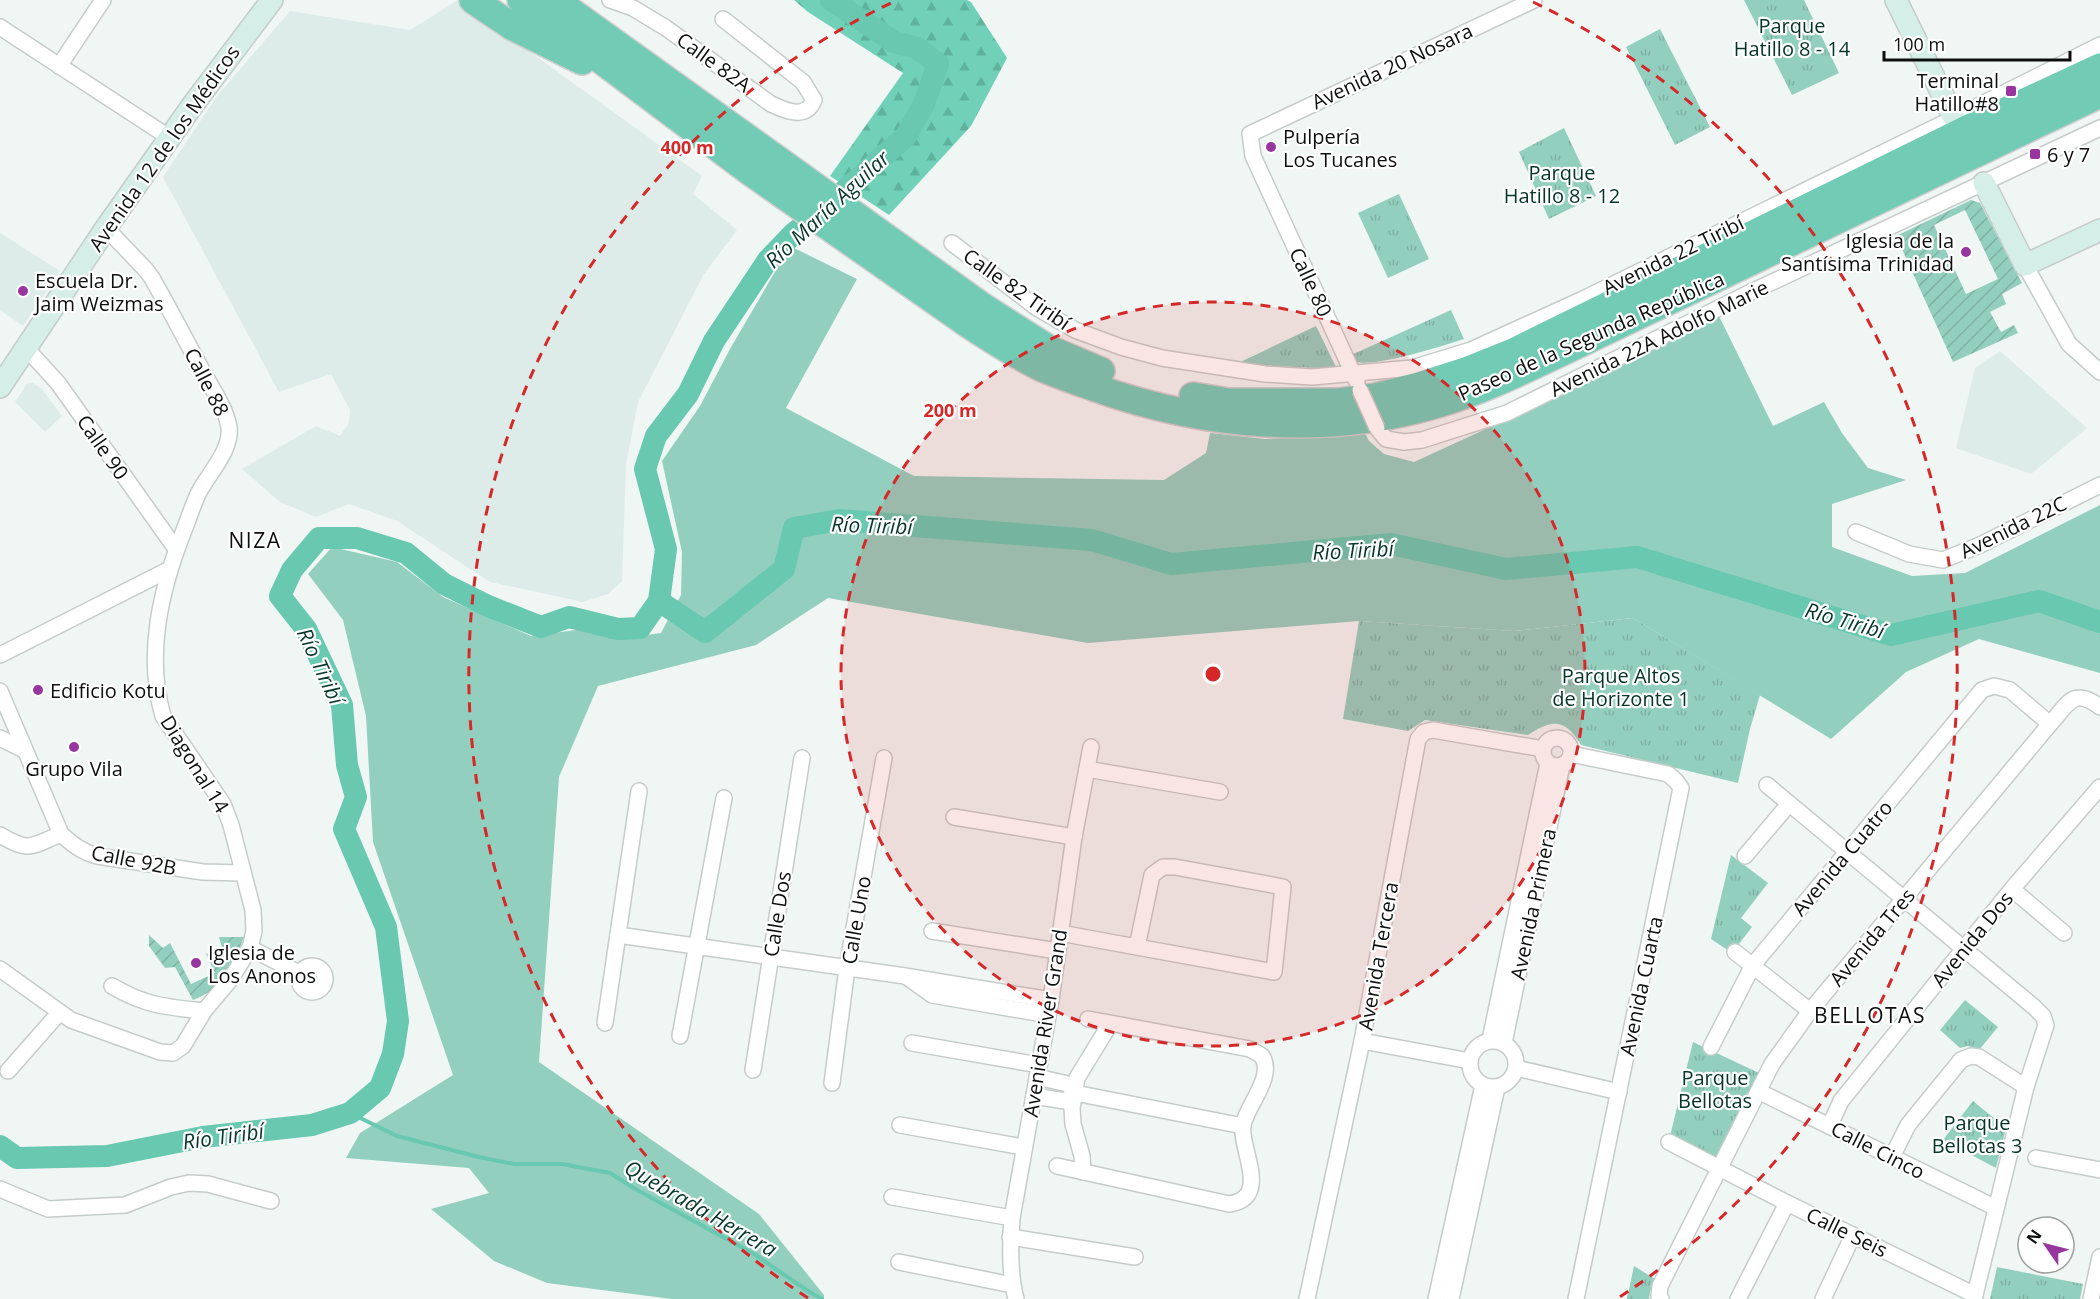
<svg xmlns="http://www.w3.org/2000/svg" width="2100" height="1299" font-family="'Open Sans',sans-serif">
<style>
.built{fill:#ddece8}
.grass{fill:#93cfbe}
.forest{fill:url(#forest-firs)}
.park{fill:url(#park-tufts)}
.garden{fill:url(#garden-furrows);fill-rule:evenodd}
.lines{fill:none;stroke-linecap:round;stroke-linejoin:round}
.stream{stroke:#68c8b0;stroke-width:4}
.river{stroke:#68c8b0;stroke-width:22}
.street-casing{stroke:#c5ccca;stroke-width:18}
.secondary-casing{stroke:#c5ccca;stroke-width:24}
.highway-casing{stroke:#cfcfcf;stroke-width:30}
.street{stroke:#fff;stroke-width:15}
.secondary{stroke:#d5efe8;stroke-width:21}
.highway{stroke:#72cbb4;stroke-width:27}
.street-bridge-casing{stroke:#c5ccca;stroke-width:18;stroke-linecap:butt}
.street-bridge{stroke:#fff;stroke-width:15}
.ring{fill:none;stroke:#d62828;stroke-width:3;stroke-dasharray:10 8}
.poi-dot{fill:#97369e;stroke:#fff;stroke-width:2}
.labels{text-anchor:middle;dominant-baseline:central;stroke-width:4.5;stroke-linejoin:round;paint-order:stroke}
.park-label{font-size:20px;fill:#05342a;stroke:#fff}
.street-label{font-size:20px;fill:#0d0f0e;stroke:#fff}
.poi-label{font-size:20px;fill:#0d0f0e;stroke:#fff;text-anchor:start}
.water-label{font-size:21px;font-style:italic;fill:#08362d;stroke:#fff}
.neighbourhood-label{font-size:21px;letter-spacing:1.5px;fill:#0d0f0e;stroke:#fff}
.centre{fill:#d62828;stroke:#fff;stroke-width:3}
.ring-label{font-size:18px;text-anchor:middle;font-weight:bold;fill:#d62828;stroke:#fff;stroke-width:4.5;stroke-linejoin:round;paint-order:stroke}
</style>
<defs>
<pattern id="forest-firs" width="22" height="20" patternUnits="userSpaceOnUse" patternTransform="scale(1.5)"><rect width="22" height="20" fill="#70d1b8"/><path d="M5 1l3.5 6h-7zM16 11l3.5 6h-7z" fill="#60b29d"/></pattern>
<pattern id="park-tufts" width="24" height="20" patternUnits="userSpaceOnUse" patternTransform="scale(1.5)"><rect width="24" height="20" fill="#93cfbe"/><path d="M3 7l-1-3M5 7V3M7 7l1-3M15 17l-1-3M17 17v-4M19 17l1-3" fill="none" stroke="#7eb1a2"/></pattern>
<pattern id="garden-furrows" width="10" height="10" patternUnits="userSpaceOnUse" patternTransform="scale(1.5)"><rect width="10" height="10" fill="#93cfbe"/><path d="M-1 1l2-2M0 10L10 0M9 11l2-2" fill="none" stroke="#7eb1a2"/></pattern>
</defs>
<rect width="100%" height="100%" fill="#f0f6f4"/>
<g class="built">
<path d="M458 0 702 176 693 194 737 230 704 274 638 402 626 464 622 581 608 594 583 602 490 582 397 521 349 504 316 517 280 502 242 469 316 426 340 436 349 423 350 410 331 374 279 392 163 177 217 96 290 11 410 30Z"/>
<path d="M0 233 60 271 23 326 0 310Z"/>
<path d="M2000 351 2087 428 2031 474 1956 448 1975 368Z"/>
<path d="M33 383 42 389 62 416 45 432 15 402 27 384Z"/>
</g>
<path class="grass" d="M790 246 857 279 786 408 914 476 1164 480 1206 453 1210 433 1265 439 1365 433 1369 441 1384 454 1414 462 1538 405 1718 314 1773 426 1824 402 1842 433 1868 468 1906 480 1832 504V547L1912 576 1965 573 2100 505V673L1979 639 1906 672 1831 739 1633 618 1514 631 1359 621 1088 643 828 598 756 645 598 686 559 777 539 1062 759 1214 824 1295V1299H672L547 1283 494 1261 431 1209 489 1193 469 1168 346 1158 360 1133 453 1075 373 842 366 716 343 620 308 574 332 547 397 562 443 597 531 636 576 630 624 638 661 633 681 595 682 552 662 461 700 406 730 349Z"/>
<path class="forest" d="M794 0H967L971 2 1007 58 971 126 889 215 830 176 903 73 808 12Z"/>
<g class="park">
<path d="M1744 0H1804L1839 73 1792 95Z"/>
<path d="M1660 29 1710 127 1675 145 1626 47Z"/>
<path d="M1564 128 1596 196 1549 219 1519 152Z"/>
<path d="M1399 194 1429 259 1388 278 1358 213Z"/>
<path d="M1451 310 1464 339C1442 346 1372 369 1352 361L1349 356Z"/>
<path d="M1316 326 1337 369 1236 364Z"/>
<path d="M1633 618 1760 695 1750 729 1738 783 1581 745C1565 718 1552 719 1528 735L1425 720 1408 731 1343 719 1359 621 1514 631Z"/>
<path d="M1731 855 1768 883 1741 918 1752 927 1732 953 1711 939Z"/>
<path d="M1965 1000 1998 1027 1979 1050 1968 1046 1960 1048 1940 1030Z"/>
<path d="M1693 1042 1759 1073 1719 1161 1670 1136Z"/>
<path d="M1973 1101 2006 1128 1996 1168 1943 1140Z"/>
<path d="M1634 1266 1655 1279 1650 1292 1649 1299H1627Z"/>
<path d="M1997 1267 2083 1284 2080 1299H1990Z"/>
</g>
<g class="garden">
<path d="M1971 200 1980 203 2022 283 2002 294 2006 304 1990 312 2001 332 2014 325 2018 333 1953 362 1896 236ZM1965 210 1998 279 1966 294 1934 225Z"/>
<path d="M149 935 163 948 170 943 191 984 215 973 206 954 222 948 219 937H244C233 965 223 989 193 1000L175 967 165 968 149 946Z"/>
</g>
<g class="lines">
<path class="stream" d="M350 1113 397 1136 479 1157 514 1164H562L610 1173 637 1190 754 1254 808 1291 822 1299"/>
<g class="river">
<path d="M659 601 705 632 784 569 794 528 839 520 1092 540 1171 564 1391 544 1506 569 1637 557 1891 635 2039 601 2100 622"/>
<path d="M0 1146 17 1158 107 1156 203 1137 312 1125 350 1113 380 1088 393 1054 398 1021 386 927 344 829 356 797 347 765 342 705 306 629 280 596 292 570 319 538H357L406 553 444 584 488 606 541 627 569 617 618 629 640 628 659 601 666 549 645 469 656 436 688 394 714 341 768 260 794 233 825 208 906 136 924 104 938 64 917 48 894 42 831 0"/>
</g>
<g class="street-casing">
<g id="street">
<path d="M610 0 633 8 666 28 771 104C786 111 806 120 814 100L803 82 723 19"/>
<path d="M0 27 170 138"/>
<path d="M59 66 103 0"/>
<path d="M952 243 1037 308 1075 330 1121 347 1162 358 1265 374 1312 377 1412 368 1471 350 1581 300 1954 118 2100 45"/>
<path d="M2025 265 2069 344 2100 372"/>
<path d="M26 348 58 383 176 549"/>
<path d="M1357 382 1253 156 1250 134 1534 0"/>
<path d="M1377 428 1386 439 1404 442 1422 440 1507 413 1749 293 2100 128"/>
<path d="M1856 532 1909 554 1943 560 1980 545 2100 485"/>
<path d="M0 655 168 570"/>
<path d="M0 691 61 834C72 844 82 852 97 856L203 872 243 873"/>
<circle cx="1557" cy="752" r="14"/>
<path d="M0 738 24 750"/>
<path d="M1571 754 1668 774 1676 781 1681 788 1576 1299"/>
<path d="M1087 769 1220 792"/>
<path d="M1767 785 2034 1007 2043 1016 2046 1025 2026 1087 1974 1299"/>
<path d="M954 817 1074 837"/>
<path d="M0 835C30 853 31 846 61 834"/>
<path d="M1745 856 1789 804"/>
<path d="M2012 889 2064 933"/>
<path d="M932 931 1057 951"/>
<path d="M1060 933 1274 972 1283 887 1175 867H1163L1152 875 1137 947"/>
<path d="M618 935 905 976 1051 1000"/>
<path d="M250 948 299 973"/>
<path d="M1735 952 1810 1011"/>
<circle cx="312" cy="979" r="13"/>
<path d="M0 969 71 1020 160 1052 173 1053 183 1046 204 1011 230 980 250 948 254 931 253 910 231 825 223 804 163 716C145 654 161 589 184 530 189 518 193 504 199 492 209 473 232 450 229 427 226 409 213 390 204 374 187 342 170 310 152 278L146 270 106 228"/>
<path d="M907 977 932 995 1048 1015"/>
<path d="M112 986C146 1006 166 1007 204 1011"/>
<path d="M605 1023 639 791"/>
<path d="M680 1036 724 798"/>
<path d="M1490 1040 1548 763"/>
<path d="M1362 1041 1470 1061"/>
<circle cx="1493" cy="1064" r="23"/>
<path d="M912 1043 1039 1065"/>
<path d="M1504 1043 1562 765"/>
<path d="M1711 1047 1753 965 1982 690 1994 686 2010 690 2050 724C2069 703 2073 687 2100 707"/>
<path d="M1516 1068 1619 1092"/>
<path d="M753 1070 802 758"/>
<path d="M8 1071 59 1013"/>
<path d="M1037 1077 1068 1084 1075 1093 1243 1126"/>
<path d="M832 1083 847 968 884 758"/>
<path d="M1760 1092 1996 1208"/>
<path d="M1034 1096 1065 1101 1075 1093"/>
<path d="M900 1125 1023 1147"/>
<path d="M1830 1125 1841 1101 2012 889 2100 787"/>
<path d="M1669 1142 1787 1203 1975 1295"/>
<path d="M1892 1157 1908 1125 1961 1060 1971 1056 1979 1057 2026 1087"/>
<path d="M2036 1158 2100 1170"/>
<path d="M1057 1166 1229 1204C1272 1198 1239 1148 1243 1125 1247 1105 1275 1077 1262 1056L1250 1049 1088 1019"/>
<path d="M1083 1172 1082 1156 1073 1124 1072 1108 1077 1078 1110 1024"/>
<path d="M0 1189 48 1209 125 1205 171 1187 189 1183 208 1184 271 1201"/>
<path d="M892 1197 1012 1218"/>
<path d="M1010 1237 1135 1257"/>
<path d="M899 1262 1012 1285"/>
<path d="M1016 1299C1009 1273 1010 1244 1012 1218L1051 1000 1074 837 1091 747"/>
<path d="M1307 1299 1362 1041 1418 739 1424 732 1433 730 1543 749"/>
<path d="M1436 1299 1483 1085"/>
<path d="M1451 1299 1497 1087"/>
<path d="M1661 1299 1659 1296 1660 1286 1772 1064 1810 1011 2050 724"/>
<path d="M1738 1299 1787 1203"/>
<path d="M1823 1299 1853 1235"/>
<path d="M2091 1299 2100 1257"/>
</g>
</g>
<g class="secondary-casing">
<g id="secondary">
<path d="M1896 0 1954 118"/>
<path d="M1984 183 2025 265 2100 230"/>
<path d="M0 387 106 228 192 106 272 0"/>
</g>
</g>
<g class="highway-casing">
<g id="highway">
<path d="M473 0 513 27 582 61"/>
<path d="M521 0 749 171 968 324C992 340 1016 355 1042 368 1058 375 1076 381 1093 387 1205 427 1326 438 1441 403 1481 391 1520 372 1558 354L2100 94"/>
<path d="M555 0 983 307 1049 349 1101 371"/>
<path d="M1193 396 1229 402H1338L1375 397 1418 386 1468 370 1513 352 1977 124 2100 67"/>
</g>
</g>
<use href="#street" class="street"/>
<use href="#secondary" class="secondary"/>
<use href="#highway" class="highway"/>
<g class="street-bridge-casing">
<path id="street-bridge" d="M1360 390 1377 428"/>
</g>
<use href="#street-bridge" class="street-bridge"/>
</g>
<circle cx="1213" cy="674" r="372" fill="#d62828" fill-opacity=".12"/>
<g class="ring">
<circle cx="1213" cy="674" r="372"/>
<path d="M808 1298A744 744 0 0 1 893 2M1533 2A744 744 0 0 1 1618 1298"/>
</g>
<g class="poi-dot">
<rect x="2005" y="85" width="12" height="12" rx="3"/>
<circle cx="1271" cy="147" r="6"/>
<rect x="2029" y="148" width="12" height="12" rx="3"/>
<circle cx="1966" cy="252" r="6"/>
<circle cx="23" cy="291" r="6"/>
<circle cx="38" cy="690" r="6"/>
<circle cx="74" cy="747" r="6"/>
<circle cx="196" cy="963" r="6"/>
</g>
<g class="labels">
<g class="park-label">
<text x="1792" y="25">Parque<tspan x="1792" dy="23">Hatillo 8 - 14</tspan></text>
<text x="1562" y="172">Parque<tspan x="1562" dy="23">Hatillo 8 - 12</tspan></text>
<text x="1621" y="675">Parque Altos<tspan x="1621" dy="23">de Horizonte 1</tspan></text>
<text x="1715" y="1077">Parque<tspan x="1715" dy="23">Bellotas</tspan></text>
<text x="1977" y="1122">Parque<tspan x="1977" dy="23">Bellotas 3</tspan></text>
</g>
<g class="street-label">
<text transform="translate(714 62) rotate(36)">Calle 82A</text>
<text transform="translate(1392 66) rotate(-25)">Avenida 20 Nosara</text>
<text transform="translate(164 148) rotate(-55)">Avenida 12 de los Médicos</text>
<text transform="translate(1673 255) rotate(-26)">Avenida 22 Tiribí</text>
<text transform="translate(1311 282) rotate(65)">Calle 80</text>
<text transform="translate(1017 289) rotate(35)">Calle 82 Tiribí</text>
<text transform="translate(1591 336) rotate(-24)">Paseo de la Segunda República</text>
<text transform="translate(1659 338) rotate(-26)">Avenida 22A Adolfo Marie</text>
<text transform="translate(207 382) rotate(63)">Calle 88</text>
<text transform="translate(103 447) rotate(55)">Calle 90</text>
<text transform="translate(2013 527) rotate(-26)">Avenida 22C</text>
<text transform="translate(195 764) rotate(58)">Diagonal 14</text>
<text transform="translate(1842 858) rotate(-50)">Avenida Cuatro</text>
<text transform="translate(134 860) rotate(11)">Calle 92B</text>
<text transform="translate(1533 904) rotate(-78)">Avenida Primera</text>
<text transform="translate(777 914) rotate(-81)">Calle Dos</text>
<text transform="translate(856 920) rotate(-80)">Calle Uno</text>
<text transform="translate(1872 937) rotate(-50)">Avenida Tres</text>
<text transform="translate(1972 939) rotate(-51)">Avenida Dos</text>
<text transform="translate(1378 956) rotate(-80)">Avenida Tercera</text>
<text transform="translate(1641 986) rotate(-78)">Avenida Cuarta</text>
<text transform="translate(1045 1023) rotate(-81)">Avenida River Grand</text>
<text transform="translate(1878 1150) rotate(27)">Calle Cinco</text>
<text transform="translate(1847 1232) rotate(26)">Calle Seis</text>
</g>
<g class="poi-label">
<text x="1999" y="80" text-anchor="end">Terminal<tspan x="1999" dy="23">Hatillo#8</tspan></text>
<text x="1283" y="136">Pulpería<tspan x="1283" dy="23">Los Tucanes</tspan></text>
<text x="2047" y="154">6 y 7</text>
<text x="1954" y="240" text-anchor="end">Iglesia de la<tspan x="1954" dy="23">Santísima Trinidad</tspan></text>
<text x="35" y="280">Escuela Dr.<tspan x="35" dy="23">Jaim Weizmas</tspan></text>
<text x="50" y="690">Edificio Kotu</text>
<text x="74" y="768" text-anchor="middle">Grupo Vila</text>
<text x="208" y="952">Iglesia de<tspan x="208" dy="23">Los Anonos</tspan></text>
</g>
<g class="water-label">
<text transform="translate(827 209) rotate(-43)">Río María Aguilar</text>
<text transform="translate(872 525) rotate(2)">Río Tiribí</text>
<text transform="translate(1353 550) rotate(-3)">Río Tiribí</text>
<text transform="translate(1845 620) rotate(16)">Río Tiribí</text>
<text transform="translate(321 666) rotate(65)">Río Tiribí</text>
<text transform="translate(223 1136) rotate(-8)">Río Tiribí</text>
<text transform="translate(701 1208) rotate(30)">Quebrada Herrera</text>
</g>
<g class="neighbourhood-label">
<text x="255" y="540">NIZA</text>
<text x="1870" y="1015">BELLOTAS</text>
</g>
</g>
<circle cx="1213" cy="674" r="9" class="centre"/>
<g class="ring-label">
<text x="687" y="154">400 m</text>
<text x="950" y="417">200 m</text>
</g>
<g transform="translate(2046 1245) rotate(305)"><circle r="28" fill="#ffffff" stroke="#9e9f9f" stroke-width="1.5"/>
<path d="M0-4.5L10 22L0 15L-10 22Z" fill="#97369e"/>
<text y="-9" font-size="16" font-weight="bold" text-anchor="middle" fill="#0d0f0e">N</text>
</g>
<path d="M1884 51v9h186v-9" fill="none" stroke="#0d0f0e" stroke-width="3"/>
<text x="1893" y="51" font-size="18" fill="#0d0f0e" stroke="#ffffff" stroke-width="4.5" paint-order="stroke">100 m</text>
</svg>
